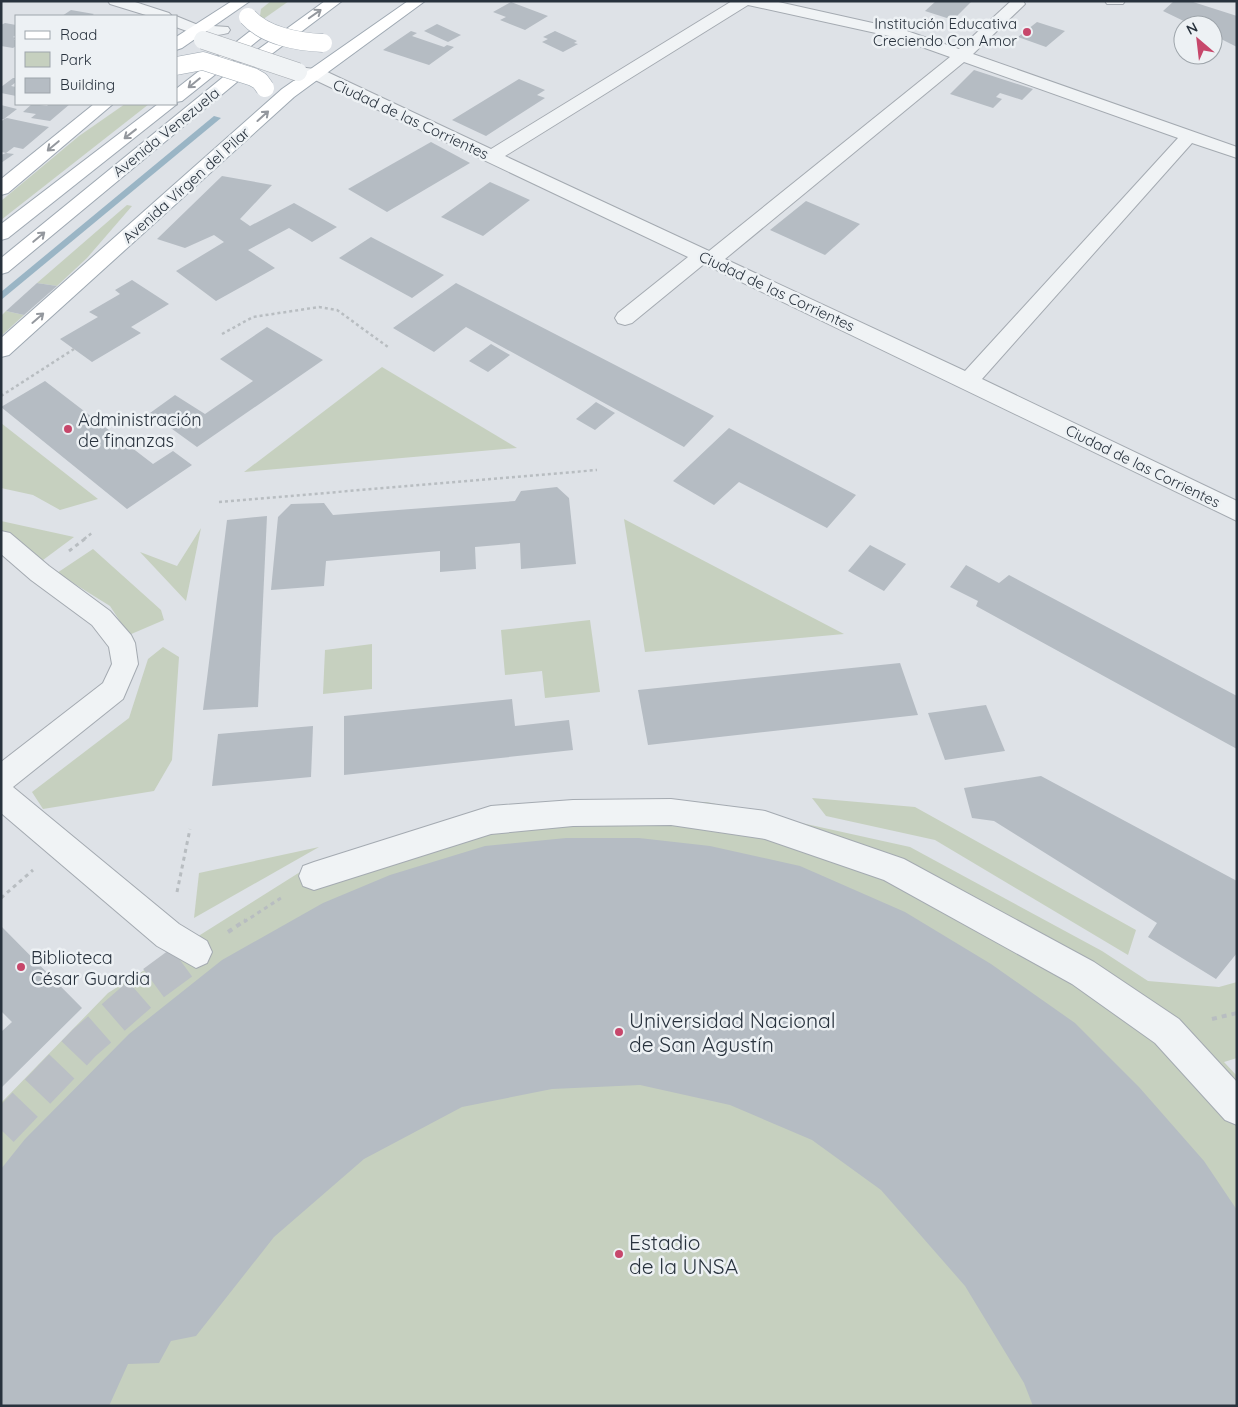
<svg xmlns="http://www.w3.org/2000/svg" width="1238" height="1407" font-family="Quicksand,sans-serif">
<style>
.green{fill:#c6d0bf}
.lines{fill:none;stroke-linecap:round;stroke-linejoin:round}
.stream{fill:#9ab5c5;fill-rule:evenodd}
.building{fill:#b5bcc3}
.minor-tunnel{stroke:#babfc5;stroke-width:35;stroke-dasharray:35 18;stroke-linecap:butt}
.minor-casing{stroke:#a4aab1;stroke-width:2}
.major-casing{stroke:#9ea8b2;stroke-width:2}
.path-far2{stroke:#b8bdc1;stroke-width:2.5;stroke-dasharray:3 3;stroke-linecap:butt}
.path-far1{stroke:#b8bdc1;stroke-width:3;stroke-dasharray:4 4;stroke-linecap:butt}
.path{stroke:#b8bdc1;stroke-width:4;stroke-dasharray:5 5;stroke-linecap:butt}
.minor{fill:#f0f3f5;fill-rule:evenodd}
.major{fill:#fff;fill-rule:evenodd}
.minor-bridge-casing{stroke:#a4aab1;stroke-width:19;stroke-linecap:butt}
.major-bridge-casing{stroke:#9ea8b2;stroke-width:19;stroke-linecap:butt}
.minor-bridge{stroke:#f0f3f5;stroke-width:18}
.major-bridge{stroke:#fff;stroke-width:18}
.oneway{stroke:#94989e}
.poi-dot{fill:#c7476b;stroke:#edf1f4;stroke-width:2}
.labels{text-anchor:middle;dominant-baseline:central;stroke-width:5;stroke-linejoin:round;paint-order:stroke}
.far-poi-label{font-size:15px;fill:#28323d;stroke:#edf1f4;text-anchor:end}
.far-street-label{font-size:15px;fill:#28323d;stroke:#edf1f4}
.poi-label{font-size:18px;fill:#28323d;stroke:#edf1f4;text-anchor:start}
.near-poi-label{font-size:21px;fill:#28323d;stroke:#edf1f4;text-anchor:start}
</style>
<rect width="100%" height="100%" fill="#dee2e7"/>
<g class="green">
<path d="M271 1H289L262 20 260 16 261 9Z"/>
<path d="M125 104H149L1 220V201L79 136Z"/>
<path d="M127 205 132 206 87 258 57 286 37 283Z"/>
<path d="M6 311 24 315 1 336V316Z"/>
<path d="M382 367 517 448 244 472Z"/>
<path d="M1 423 98 499 60 510 33 495 1 488Z"/>
<path d="M624 519 844 634 645 652Z"/>
<path d="M1 521 74 537 43 560 1 533Z"/>
<path d="M201 528 186 601 140 552 177 566Z"/>
<path d="M93 549 161 610 164 620 129 635 110 606 57 573Z"/>
<path d="M590 620 600 692 545 698 542 671 505 675 501 630Z"/>
<path d="M372 644V689L323 694 325 650Z"/>
<path d="M163 647 179 657 172 760 154 791 43 809 32 792 129 718 148 659Z"/>
<path d="M812 798 915 807 1136 930 1128 955 935 840 826 816Z"/>
<path d="M707 802 910 847 1102 951 1148 981 1219 987 1237 982V1058L1224 1062 1237 1076V1406H1V1103L108 993 308 867 497 808Z"/>
<path d="M319 847 194 918 199 873Z"/>
</g>
<g class="lines">
<path class="stream" d="M214 116 221 118 1 300V292Z"/>
</g>
<g class="building">
<path d="M936 1H972L953 20 925 11Z"/>
<path d="M1174 1H1190L1237 16V47L1213 35V25H1192L1163 11Z"/>
<path d="M511 2 548 16 525 30 500 20 506 17 493 12Z"/>
<path d="M71 10 94 14 91 16H62Z"/>
<path d="M1037 22 1065 31 1046 47 1018 37Z"/>
<path d="M5 23 16 25V35L13 37 16 38 14 40H16V46L13 48 1 46V25Z"/>
<path d="M437 24 461 35 448 42 424 31Z"/>
<path d="M411 31 417 33 412 36 444 47 447 45 454 47 429 65 383 50Z"/>
<path d="M555 31 577 41 574 43 578 44 563 52 542 42 548 39 543 37Z"/>
<path d="M974 70 1033 89 1022 100 1000 93 996 97 1002 99 993 108 950 94Z"/>
<path d="M13 78H16V82L11 86 16 87V96L1 93V87Z"/>
<path d="M519 79 545 90 537 95 545 98 486 136 452 120Z"/>
<path d="M32 104 47 106 49 104H70L50 121 31 118 36 114 23 112Z"/>
<path d="M1 105 17 109 4 119 7 118 49 127 23 149 14 147 6 153 1 152V122L4 119H1Z"/>
<path d="M431 142 470 163 387 212 348 189Z"/>
<path d="M6 153 14 154 1 163V155Z"/>
<path d="M222 176 272 185 240 219 250 226 294 203 337 227 312 242 289 228 248 250 275 268 216 301 176 271 224 242 214 235 185 248 157 239Z"/>
<path d="M490 182 530 200 483 236 441 217Z"/>
<path d="M806 201 860 224 825 255 770 230Z"/>
<path d="M371 237 444 275 412 298 339 258Z"/>
<path d="M132 280 169 304 131 327 141 333 92 362 60 339 98 317 89 312 120 294 115 290Z"/>
<path d="M37 283 57 286 24 315 6 311Z"/>
<path d="M456 283 714 416 684 447 466 327 434 352 393 328Z"/>
<path d="M267 327 323 360 197 447 150 413 175 395 205 414 253 381 220 359Z"/>
<path d="M491 344 510 355 488 372 469 361Z"/>
<path d="M45 381 153 464 173 451 192 465 127 509 1 407Z"/>
<path d="M596 402 615 413 595 430 576 419Z"/>
<path d="M729 428 856 495 827 528 739 482 714 505 673 481Z"/>
<path d="M557 487 569 498 576 564 521 569 520 543 475 547 476 569 440 572V551L326 561 324 586 271 590 278 517 291 504 324 503 333 515 515 501 521 491Z"/>
<path d="M267 516 258 707 203 710 227 520Z"/>
<path d="M870 545 906 564 884 591 848 571Z"/>
<path d="M966 565 999 583 1009 575 1237 696V749L976 606 978 601 950 587Z"/>
<path d="M900 663 918 715 648 745 638 690Z"/>
<path d="M512 699 515 726 569 720 573 750 344 775V716Z"/>
<path d="M986 705 1005 751 945 760 928 713Z"/>
<path d="M313 726 311 777 212 786 218 734Z"/>
<path d="M1041 776 1237 881V953L1216 979 1148 937 1157 923 994 821 972 818 964 788Z"/>
<path d="M566 838H639L710 846 800 866 905 912 991 964 1075 1023 1139 1087 1204 1161 1237 1210V1406H1033L1024 1383 965 1286 881 1190 812 1140 730 1105 640 1085 552 1089 462 1107 364 1159 274 1237 196 1336 171 1341 159 1363 128 1364 109 1406H1V1169L25 1139 129 1034 222 960 323 903 390 875 485 846Z"/>
<path d="M1 926 82 1008 1 1088V1032L12 1022 1 1011Z"/>
</g>
<g class="lines">
<path class="minor-tunnel" d="M1 1130 84 1043 147 988 196 952"/>
<g class="minor-casing">
<g id="minor">
<path d="M108 1H132L169 13 172 16H149L110 4Z"/>
<path d="M732 1H774L904 30 959 49 1011 1H1023L1025 4 1022 7 973 54 1237 147V158L1192 143 982 379 1237 501V521L704 264 632 323 625 325 618 323 615 318 618 313 688 257 313 79 292 76 290 72 292 68 298 67 323 70 491 149ZM748 5 894 37 950 57 709 251 505 156ZM964 62 1178 138 965 371 725 259Z"/>
<path d="M1105 1H1125L1123 4H1107Z"/>
<path d="M176 16 198 25 228 27 230 30 228 33C210 38 193 34 176 27Z"/>
<path d="M1 531 10 533 49 566 110 611 131 635 135 643 138 664 123 699 13 787 179 924 207 941 212 952 207 963 196 968 157 946 1 813V762L103 683 112 664 109 647 92 625 31 580 1 554Z"/>
<path d="M671 799 765 811 904 859 1094 962 1179 1019 1237 1082V1125L1225 1120 1155 1043 1072 984 884 880 765 839 671 825 573 826 491 834 314 890 303 886 299 876 303 866 314 862 491 806 573 800Z"/>
</g>
</g>
<g class="major-casing">
<g id="major">
<path d="M232 1H250L182 48 176 50V37Z"/>
<path d="M325 1H342L261 62 8 272 1 274V258L249 56Z"/>
<path d="M408 1H425L294 97 9 355 1 357V338L282 89Z"/>
<path d="M255 30 261 32 263 35 261 38 182 101 176 102V89L249 32Z"/>
<path d="M94 104H113L8 193 1 195V179Z"/>
<path d="M158 104H177L8 238 1 240V224Z"/>
</g>
</g>
<g class="path-far2">
<path d="M222 334 253 317 319 307 337 310 388 347"/>
<path d="M1 396 74 349"/>
<path d="M219 502 597 470"/>
<path d="M84 539 92 533"/>
</g>
<g class="path-far1">
<path d="M69 551 86 538"/>
<path d="M177 892 190 829"/>
<path d="M1 898 33 870"/>
<path d="M244 922 284 896"/>
</g>
<g class="path">
<path d="M228 932 246 920"/>
<path d="M1212 1019 1237 1013"/>
</g>
<use href="#minor" class="minor"/>
<use href="#major" class="major"/>
<g class="minor-bridge-casing">
<path id="minor-bridge" d="M203 40 298 72"/>
</g>
<g class="major-bridge-casing">
<g id="major-bridge">
<path d="M248 17C265 36 298 42 323 43"/>
<path d="M176 66 203 61 253 77 260 81 265 88"/>
</g>
</g>
<use href="#minor-bridge" class="minor-bridge"/>
<use href="#major-bridge" class="major-bridge"/>
</g>
<defs><path id="oneway-shaft" d="M-6 0H5M1.5-3L5.5 0L1.5 3" fill="none" stroke-width="1.6" stroke-linecap="round" stroke-linejoin="round" transform="scale(1.25)"/></defs>
<g class="oneway">
<use href="#oneway-shaft" transform="translate(315 14) rotate(-35)"/>
<use href="#oneway-shaft" transform="translate(194 83) rotate(141)"/>
<use href="#oneway-shaft" transform="translate(263 116) rotate(-42)"/>
<use href="#oneway-shaft" transform="translate(130 134) rotate(142)"/>
<use href="#oneway-shaft" transform="translate(53 146) rotate(140)"/>
<use href="#oneway-shaft" transform="translate(39 237) rotate(-40)"/>
<use href="#oneway-shaft" transform="translate(38 318) rotate(-41)"/>
</g>
<g class="poi-dot">
<circle cx="1027" cy="32" r="5"/>
<circle cx="68" cy="429" r="5"/>
<circle cx="21" cy="967" r="5"/>
<circle cx="619" cy="1032" r="5"/>
<circle cx="619" cy="1254" r="5"/>
</g>
<g class="labels">
<g class="far-poi-label">
<text x="1017" y="23">Institución Educativa<tspan x="1017" dy="17">Creciendo Con Amor</tspan></text>
</g>
<g class="far-street-label">
<text transform="translate(411 119) rotate(25)">Ciudad de las Corrientes</text>
<text transform="translate(166 132) rotate(-39)">Avenida Venezuela</text>
<text transform="translate(186 185) rotate(-42)">Avenida Vírgen del Pilar</text>
<text transform="translate(777 291) rotate(25)">Ciudad de las Corrientes</text>
<text transform="translate(1143 466) rotate(26)">Ciudad de las Corrientes</text>
</g>
<g class="poi-label">
<text x="78" y="419">Administración<tspan x="78" dy="21">de finanzas</tspan></text>
<text x="31" y="957">Biblioteca<tspan x="31" dy="21">César Guardia</tspan></text>
</g>
<g class="near-poi-label">
<text x="629" y="1020">Universidad Nacional<tspan x="629" dy="24">de San Agustín</tspan></text>
<text x="629" y="1242">Estadio<tspan x="629" dy="24">de la UNSA</tspan></text>
</g>
</g>
<rect width="1238" height="1407" fill="none" stroke="#28323d" stroke-width="5"/>
<rect x="15" y="15" width="162" height="90" fill="#edf1f4" stroke="#9ea5ab"/>
<rect x="25" y="31" width="25" height="8" fill="#ffffff" stroke="#9ea5ab"/>
<text x="60" y="40" font-size="15" fill="#28323d">Road</text>
<rect x="25" y="52" width="25" height="15" fill="#c6d0bf" stroke="#9ea5ab"/>
<text x="60" y="65" font-size="15" fill="#28323d">Park</text>
<rect x="25" y="78" width="25" height="15" fill="#b5bcc3" stroke="#9ea5ab"/>
<text x="60" y="90" font-size="15" fill="#28323d">Building</text>
<g transform="translate(1198 40) rotate(332)"><circle r="24" fill="#edf1f4" stroke="#9ea5ab"/>
<path d="M0-4L9 19L0 12L-9 19Z" fill="#c7476b"/>
<text y="-8" font-size="14" font-weight="bold" text-anchor="middle" fill="#28323d">N</text>
</g>
</svg>
